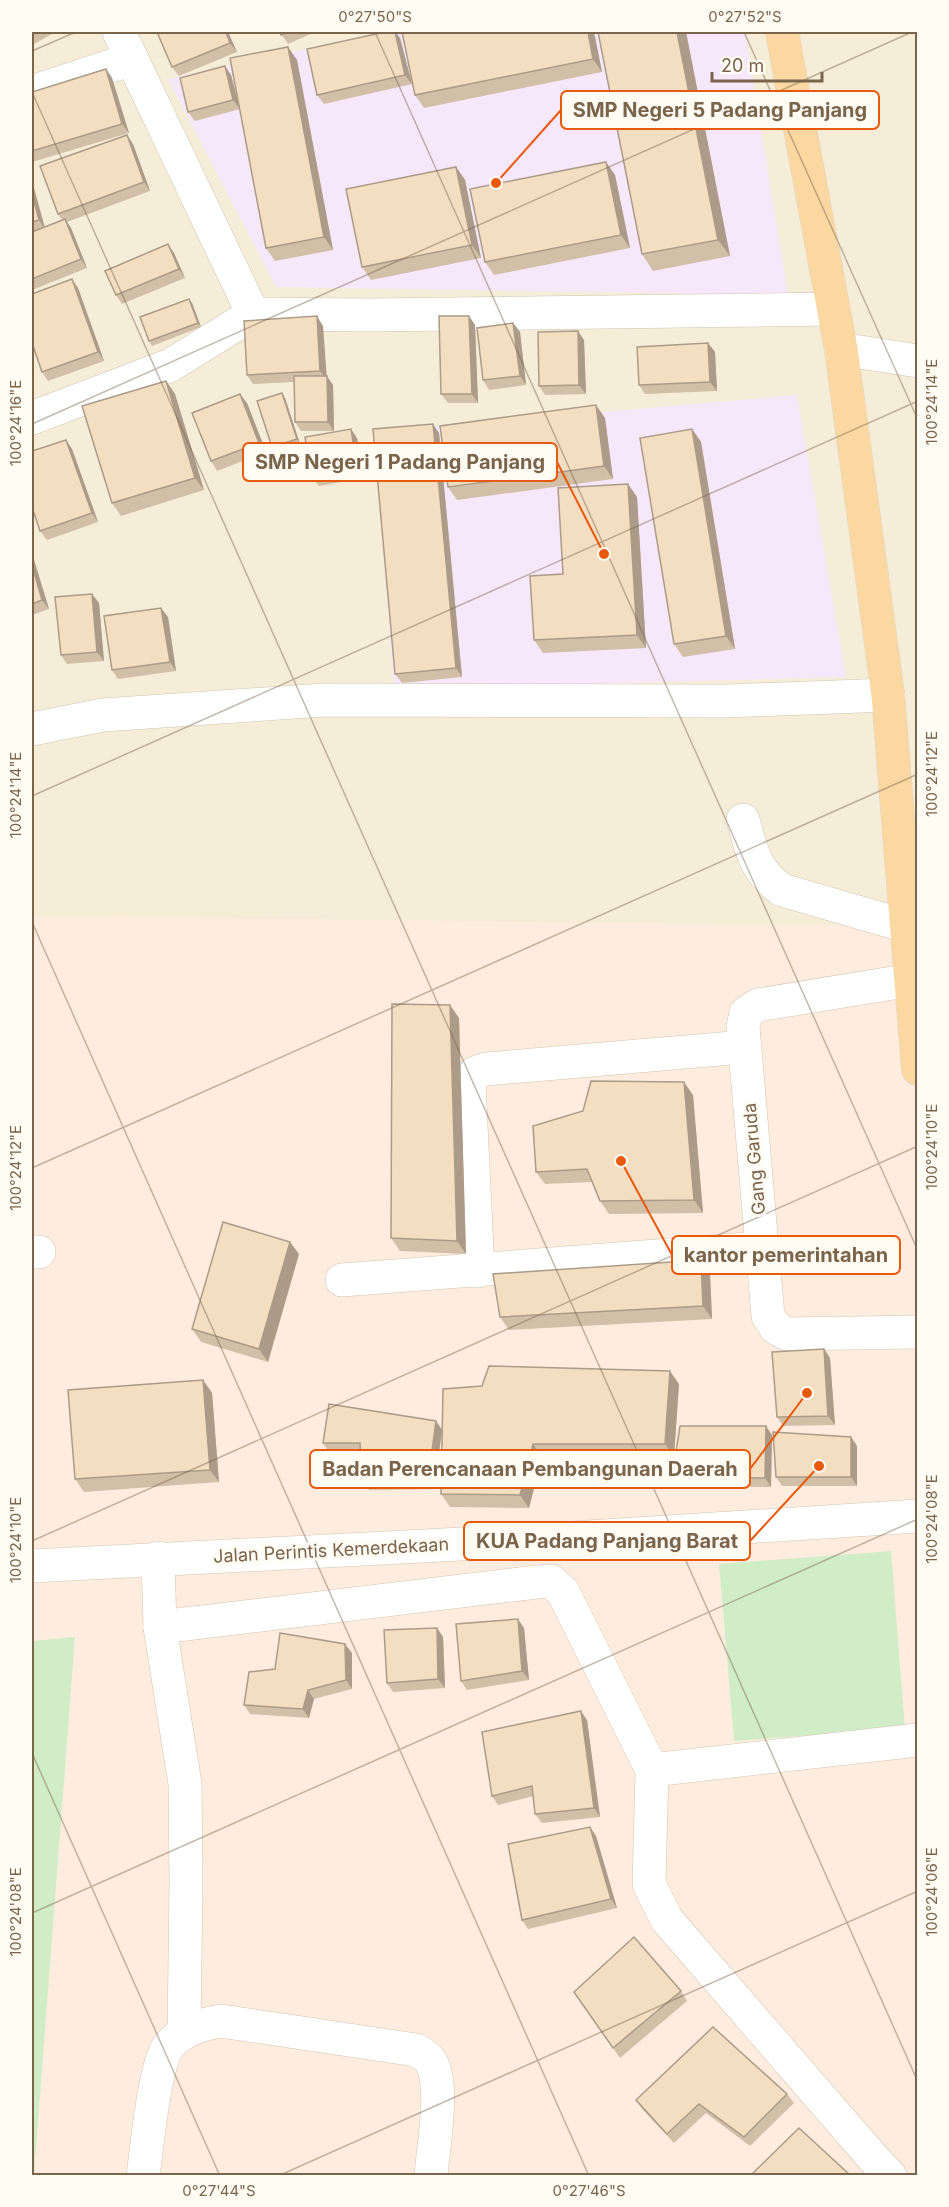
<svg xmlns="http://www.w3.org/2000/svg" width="949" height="2207" font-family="Inter,sans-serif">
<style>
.residential{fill:#f6edd9}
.commercial{fill:#feeddf}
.education{fill:#f7e7fa}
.green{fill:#d1edc8}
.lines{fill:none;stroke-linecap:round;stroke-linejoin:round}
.minor-casing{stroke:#d2c3af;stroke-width:34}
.trunk-casing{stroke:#ddd7d0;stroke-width:34}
.minor{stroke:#fff;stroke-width:33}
.trunk{stroke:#fbd8a2;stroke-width:33}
.wall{fill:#d2bfa7}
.shaded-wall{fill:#ab9b88}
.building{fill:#f4dec2;stroke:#ab9b88;stroke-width:1.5}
.ticks{fill:none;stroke:#7b644c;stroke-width:1.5;stroke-opacity:0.45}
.labels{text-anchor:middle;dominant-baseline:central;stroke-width:6;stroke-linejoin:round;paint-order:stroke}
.street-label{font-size:18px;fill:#7b644c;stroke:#fffcf3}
.leader{fill:none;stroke:#e8590c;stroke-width:2}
.callout-dot{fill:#e8590c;stroke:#fffcf3;stroke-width:2}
.callout{fill:#fffcf3;stroke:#e8590c;stroke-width:2}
.callout-label{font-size:20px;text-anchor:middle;font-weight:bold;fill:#7b644c}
.neatline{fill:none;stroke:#7b644c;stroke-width:2}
.ticks-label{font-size:15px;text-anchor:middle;fill:#7b644c}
</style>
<rect width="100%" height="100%" fill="#fdf9eb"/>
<rect class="residential" x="32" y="32" width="885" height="2143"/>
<path class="commercial" d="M32 916 906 926 918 1071 917 2175 32 2176Z"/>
<g class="education">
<path d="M385 32H745L788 295 276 287 168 79Z"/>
<path d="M797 395 846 677 394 689 375 432Z"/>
</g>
<g class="green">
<path d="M891 1551 905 1728 734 1741 719 1564Z"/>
<path d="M75 1637 34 2175H32V1641Z"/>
</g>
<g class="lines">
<g class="minor-casing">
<g id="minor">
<path d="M119 32 253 314"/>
<path d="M32 92 132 59"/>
<path d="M841 349 918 361"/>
<path d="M32 418 171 365 253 314 369 315 832 309"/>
<path d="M32 729 103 715 324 700 726 701 888 695"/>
<path d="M743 820C752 851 754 870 782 890L906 926"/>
<path d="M911 980 758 1005 746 1013 743 1027 768 1316 776 1328 787 1334 918 1332"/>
<path d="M32 1252H39"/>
<path d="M478 1271 469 1083 475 1073 486 1069 744 1047"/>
<path d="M342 1280 762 1248"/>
<path d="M158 1558 160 1627 537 1582 551 1581 563 1592 652 1770 649 1884 667 1920 874 2159 890 2176"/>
<path d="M32 1566 541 1540 918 1516"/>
<path d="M160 1627 185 1784 186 1883 184 2033"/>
<path d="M652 1770 918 1740"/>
<path d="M143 2176C147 2147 154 2068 168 2047 180 2031 202 2024 221 2021L416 2050C421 2053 428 2057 431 2062 445 2085 433 2147 431 2176"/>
</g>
</g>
<g class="trunk-casing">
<path id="trunk" d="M782 32 841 349 888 695 918 1069"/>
</g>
<use href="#minor" class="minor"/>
<use href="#trunk" class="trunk"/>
</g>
<g class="wall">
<path d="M32 32H56L32 45Z"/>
<path d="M157 32H228L237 52 179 76 172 67Z"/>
<path d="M280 32H315L288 44Z"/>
<path d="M385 32H396L400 38 412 84 324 104 317 95Z"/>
<path d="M402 32H594L602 72 424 108 415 95Z"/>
<path d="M598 32H686L730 256 653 271 642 254Z"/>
<path d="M297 60 333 250 275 261 266 248Z"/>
<path d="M106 69 112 78 129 133 32 162V92Z"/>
<path d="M231 75 240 109 195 121 188 112Z"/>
<path d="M127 135 133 144 150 191 67 222 71 228 87 268 32 290V181L45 227 62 220 58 214Z"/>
<path d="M456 167 465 180 481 258 371 280 362 267Z"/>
<path d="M615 175 630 248 494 275 485 262Z"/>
<path d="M174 253 185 278 122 304 116 295Z"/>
<path d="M78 288 104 361 48 381 42 372Z"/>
<path d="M192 303 201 327 152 346 149 341Z"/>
<path d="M469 316 475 325 478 403H448L441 394Z"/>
<path d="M513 323 520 332 526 385 489 390 483 380Z"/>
<path d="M323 326 326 376 333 385 334 431H301L295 422 294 382 253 384 247 375Z"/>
<path d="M584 340 586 394 545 395 539 386Z"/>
<path d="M708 343 715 352 717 391 645 394 639 385Z"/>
<path d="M166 381 175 394 204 490 121 516 112 503Z"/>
<path d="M285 398 300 444 275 452 272 447Z"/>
<path d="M247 403 266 452 217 471 211 461Z"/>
<path d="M605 418 613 479 457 500 448 487Z"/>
<path d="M692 429 701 442 735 649 683 657 674 644Z"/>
<path d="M439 433 462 677 402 683 395 674Z"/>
<path d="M357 438 364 478 319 486 312 477Z"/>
<path d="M72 449 98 522 47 540 40 531Z"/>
<path d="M637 497 646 648 543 653 534 640 563 574Z"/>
<path d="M32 557 34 560 49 609 32 615Z"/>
<path d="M99 603 104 661 67 664 61 655Z"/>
<path d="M168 617 176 671 118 679 112 670Z"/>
<path d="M459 1018 466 1254 400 1251 391 1238Z"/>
<path d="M693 1095 703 1213 609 1214 600 1201 592 1182 545 1184 536 1172Z"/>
<path d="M299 1254 268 1362 201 1342 192 1329Z"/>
<path d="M701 1260 710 1273 712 1319 509 1330 500 1317Z"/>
<path d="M824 1349 830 1358 835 1425 783 1426 777 1417Z"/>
<path d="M203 1380 212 1393 219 1482 84 1492 75 1479Z"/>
<path d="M679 1384 674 1456 542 1457 529 1508 450 1507 441 1494 442 1431 434 1489 369 1490 362 1481 360 1452H329L323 1443 436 1421 442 1430Z"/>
<path d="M772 1435 771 1487 678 1486 672 1477Z"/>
<path d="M851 1437 857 1446V1486H782L776 1477Z"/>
<path d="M437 1628 443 1637 445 1688 393 1692 387 1683Z"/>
<path d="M524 1628 529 1680 467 1690 461 1681Z"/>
<path d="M352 1653V1689L314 1699 309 1718 250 1714 244 1705 275 1669Z"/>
<path d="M587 1720 600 1817 542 1823 535 1814 534 1796 498 1805 492 1796Z"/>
<path d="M590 1827 596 1836 617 1908 528 1929 522 1920Z"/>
<path d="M681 1991 687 2001 620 2058 574 1992Z"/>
<path d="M787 2094 794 2103 750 2146 706 2113 674 2143 642 2109 636 2100Z"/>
</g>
<g class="shaded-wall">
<path d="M226 32H228L237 52 230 43Z"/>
<path d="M395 32 400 38 412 84 405 75Z"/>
<path d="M588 32H594L602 72 593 59Z"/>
<path d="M677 32H686L730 256 718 240Z"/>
<path d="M288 47 297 60 333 250 324 237Z"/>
<path d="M225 66 231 75 240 109 233 100Z"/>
<path d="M106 69 112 78 129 133 122 124Z"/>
<path d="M127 135 133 144 150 191 144 182Z"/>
<path d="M606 162 615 175 630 248 621 235Z"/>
<path d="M456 167 465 180 481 258 472 245Z"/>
<path d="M32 181 45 229 39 220 32 194Z"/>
<path d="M65 219 71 228 87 268 81 259Z"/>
<path d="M168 244 174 253 185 278 179 269Z"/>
<path d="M72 279 78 288 104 361 98 352Z"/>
<path d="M189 299 192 303 201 327 198 323Z"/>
<path d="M317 316 323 326 327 380 320 371Z"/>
<path d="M469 316 475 325 478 403 472 394Z"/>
<path d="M513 323 520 332 526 385 520 376Z"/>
<path d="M578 331 584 340 586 394 579 385Z"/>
<path d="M708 343 715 352 717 391 710 382Z"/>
<path d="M327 376 333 385 334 431 328 422Z"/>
<path d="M166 381 175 394 204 490 195 478Z"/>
<path d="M282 393 285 398 300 444 297 439Z"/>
<path d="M240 394 247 403 266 452 259 443Z"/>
<path d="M596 405 605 418 613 479 604 466Z"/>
<path d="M433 424 439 433 462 677 456 668Z"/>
<path d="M351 429 357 438 364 478 357 469Z"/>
<path d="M692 429 701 442 735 649 726 636Z"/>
<path d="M66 440 72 449 98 522 92 513Z"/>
<path d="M628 484 637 497 646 648 637 635Z"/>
<path d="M32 557 34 560 49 609 42 600 32 565Z"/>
<path d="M92 594 99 603 104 661 97 652Z"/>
<path d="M161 608 168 617 176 671 170 662Z"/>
<path d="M450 1005 459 1018 466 1254 457 1241Z"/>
<path d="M684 1082 693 1095 703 1213 694 1200Z"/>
<path d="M290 1242 299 1254 268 1362 259 1349Z"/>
<path d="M701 1260 710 1273 712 1319 703 1306Z"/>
<path d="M824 1349 830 1358 835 1425 828 1416Z"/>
<path d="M670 1371 679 1384 674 1456 665 1444Z"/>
<path d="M203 1380 212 1393 219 1482 210 1470Z"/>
<path d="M436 1421 442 1430 434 1489 428 1480Z"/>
<path d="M766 1426 772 1435 771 1487 765 1478Z"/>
<path d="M851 1437 857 1446V1486L851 1477Z"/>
<path d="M533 1444 542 1457 529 1508 520 1495Z"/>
<path d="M518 1619 524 1628 529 1680 522 1671Z"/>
<path d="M437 1628 443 1637 445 1688 438 1679Z"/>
<path d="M345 1644 352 1653V1689L346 1680Z"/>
<path d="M308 1690 314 1699 309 1718 303 1709Z"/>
<path d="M581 1711 587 1720 600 1817 594 1808Z"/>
<path d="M590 1827 596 1836 617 1908 611 1899Z"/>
</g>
<g class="building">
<path d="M157 32H226L230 43 172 67Z"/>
<path d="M280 32H288L281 35Z"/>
<path d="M385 32H395L405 75 317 95 307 49Z"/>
<path d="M402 32H588L593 59 415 95Z"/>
<path d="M598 32H677L718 240 642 254Z"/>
<path d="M288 47 324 237 266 248 230 58Z"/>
<path d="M225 66 233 100 188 112 180 78Z"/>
<path d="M106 69 122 124 32 151V92Z"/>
<path d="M127 135 144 182 58 214 40 166Z"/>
<path d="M606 162 621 235 485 262 470 189Z"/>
<path d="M456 167 472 245 362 267 346 189Z"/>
<path d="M32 194 39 220 32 222Z"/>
<path d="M65 219 81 259 32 279V232Z"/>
<path d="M168 244 179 269 116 295 105 271Z"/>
<path d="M72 279 98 352 42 372 32 343V294Z"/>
<path d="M189 299 198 323 149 341 140 317Z"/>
<path d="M317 316 320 371 247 375 244 321Z"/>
<path d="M439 316H469L472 394H441Z"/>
<path d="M513 323 520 376 483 380 477 328Z"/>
<path d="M578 331 579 385 539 386 538 332Z"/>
<path d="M708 343 710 382 639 385 637 347Z"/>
<path d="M294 376H327L328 422H295Z"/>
<path d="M166 381 195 478 112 503 82 406Z"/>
<path d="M282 393 297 439 272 447 257 401Z"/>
<path d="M240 394 259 443 211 461 192 413Z"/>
<path d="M596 405 604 466 448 487 440 426Z"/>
<path d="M433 424 456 668 395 674 373 429Z"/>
<path d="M351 429 357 469 312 477 305 437Z"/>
<path d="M692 429 726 636 674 644 640 438Z"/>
<path d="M66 440 92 513 40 531 32 507V451Z"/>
<path d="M628 484 637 635 534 640 530 576 563 574 558 488Z"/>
<path d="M32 565 42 600 32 604Z"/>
<path d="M92 594 97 652 61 655 55 597Z"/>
<path d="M161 608 170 662 112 670 104 616Z"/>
<path d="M392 1004 450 1005 457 1241 391 1238Z"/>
<path d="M591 1081 684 1082 694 1200 600 1201 587 1169 536 1172 533 1126 583 1111Z"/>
<path d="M223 1222 290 1242 259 1349 192 1329Z"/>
<path d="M701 1260 703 1306 500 1317 493 1274Z"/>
<path d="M824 1349 828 1416 777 1417 772 1352Z"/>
<path d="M489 1366 670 1371 665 1444H533L520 1495 441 1494 443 1389 482 1386Z"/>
<path d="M203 1380 210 1470 75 1479 68 1390Z"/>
<path d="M329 1404 436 1421 428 1480 362 1481 360 1443H323Z"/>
<path d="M680 1426H766L765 1478 672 1477Z"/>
<path d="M773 1432 851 1437V1477H776Z"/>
<path d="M518 1619 522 1671 461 1681 456 1624Z"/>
<path d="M437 1628 438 1679 387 1683 384 1630Z"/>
<path d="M280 1633 345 1644 346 1680 308 1690 303 1709 244 1705 249 1672 275 1669Z"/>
<path d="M581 1711 594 1808 535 1814 532 1786 492 1796 482 1732Z"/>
<path d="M590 1827 611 1899 522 1920 508 1844Z"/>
<path d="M634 1937 681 1991 613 2048 574 1992Z"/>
<path d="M713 2027 787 2094 744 2137 699 2104 667 2134 636 2100Z"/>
<path d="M799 2128 850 2175H751Z"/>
</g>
<path class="ticks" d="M375 32 918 1251M744 32 918 420M32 51 76 32M32 92 918 2082M32 424 912 32M32 796 918 401M32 922 589 2176M32 1168 918 774M32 1541 918 1146M32 1753 220 2176M32 1913 918 1519M278 2176 918 1891"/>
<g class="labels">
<g class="street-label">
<text transform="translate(754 1159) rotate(-95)">Gang Garuda</text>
<text transform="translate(331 1550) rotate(-3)">Jalan Perintis Kemerdekaan</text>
</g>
</g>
<path class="leader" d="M496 183L561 110M604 554L557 462M621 1161L672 1255M807 1393L750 1469M819 1466L750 1541"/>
<g class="callout-dot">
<circle cx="496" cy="183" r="6"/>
<circle cx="604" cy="554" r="6"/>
<circle cx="621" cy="1161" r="6"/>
<circle cx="807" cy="1393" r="6"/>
<circle cx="819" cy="1466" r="6"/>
</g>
<g class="callout">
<rect x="561" y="91" width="318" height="38" rx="6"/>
<rect x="243" y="443" width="314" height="38" rx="6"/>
<rect x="672" y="1236" width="228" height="38" rx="6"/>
<rect x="310" y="1450" width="440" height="38" rx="6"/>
<rect x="464" y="1522" width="286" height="38" rx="6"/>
</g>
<g class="callout-label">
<text x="720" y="117">SMP Negeri 5 Padang Panjang</text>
<text x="400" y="469">SMP Negeri 1 Padang Panjang</text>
<text x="786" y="1262">kantor pemerintahan</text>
<text x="530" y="1476">Badan Perencanaan Pembangunan Daerah</text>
<text x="607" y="1548">KUA Padang Panjang Barat</text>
</g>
<rect width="949" height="2207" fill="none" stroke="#fffcf3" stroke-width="66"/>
<path d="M712 72v9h110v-9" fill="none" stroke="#7b644c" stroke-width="3"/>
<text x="721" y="72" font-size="18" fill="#7b644c" stroke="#fffcf3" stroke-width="4.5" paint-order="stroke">20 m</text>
<rect x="33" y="33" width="883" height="2141" class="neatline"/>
<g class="ticks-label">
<text x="375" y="22">0°27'50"S</text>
<text x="745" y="22">0°27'52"S</text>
<text transform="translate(932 402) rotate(-90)" y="5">100°24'14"E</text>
<text transform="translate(16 423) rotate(-90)" y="5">100°24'16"E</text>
<text transform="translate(932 774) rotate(-90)" y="5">100°24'12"E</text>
<text transform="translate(16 795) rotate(-90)" y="5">100°24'14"E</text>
<text transform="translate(932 1147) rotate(-90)" y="5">100°24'10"E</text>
<text transform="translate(16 1168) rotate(-90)" y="5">100°24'12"E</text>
<text transform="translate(932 1519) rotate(-90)" y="5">100°24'08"E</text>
<text transform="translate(16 1540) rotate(-90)" y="5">100°24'10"E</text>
<text transform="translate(932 1892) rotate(-90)" y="5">100°24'06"E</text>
<text transform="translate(16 1912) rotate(-90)" y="5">100°24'08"E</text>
<text x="219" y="2196">0°27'44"S</text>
<text x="589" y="2196">0°27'46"S</text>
</g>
</svg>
